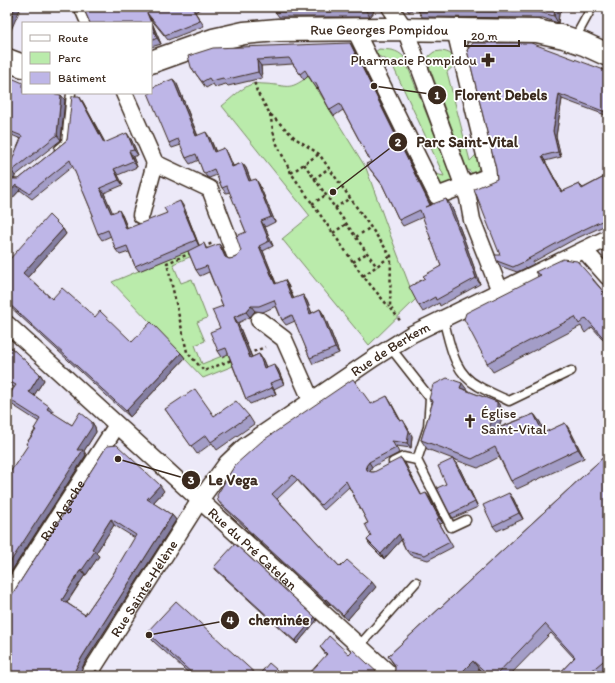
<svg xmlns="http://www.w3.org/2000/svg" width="615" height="683" font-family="Itim,sans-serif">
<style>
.green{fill:#baebab;stroke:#7a8a64}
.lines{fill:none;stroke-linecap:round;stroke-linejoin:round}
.lane-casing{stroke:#3b2a1e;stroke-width:11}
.street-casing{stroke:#3b2a1e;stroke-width:19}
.secondary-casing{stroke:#3b2a1e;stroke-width:25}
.path{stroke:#3b2a1e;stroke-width:2.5;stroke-dasharray:3 3;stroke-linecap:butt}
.lane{stroke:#fff;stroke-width:8}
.street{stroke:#fff;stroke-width:16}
.secondary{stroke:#fff;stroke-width:22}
.wall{fill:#a39dc7;stroke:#3b2a1e;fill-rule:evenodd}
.shaded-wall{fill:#857fa2;stroke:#3b2a1e}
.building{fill:#beb6e7;stroke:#3b2a1e;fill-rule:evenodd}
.labels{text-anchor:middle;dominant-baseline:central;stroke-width:3.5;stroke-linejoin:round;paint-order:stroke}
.street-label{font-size:14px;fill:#3b2a1e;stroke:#fff}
.poi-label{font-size:14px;fill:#3b2a1e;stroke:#fff;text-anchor:end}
.leader{fill:none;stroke:#3b2a1e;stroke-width:1.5}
.callout-dot{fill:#3b2a1e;stroke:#fff;stroke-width:1.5}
.mark-label{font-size:12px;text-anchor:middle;font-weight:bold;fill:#fff}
.callout-label{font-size:15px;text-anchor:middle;font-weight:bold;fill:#3b2a1e;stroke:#fff;stroke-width:3.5;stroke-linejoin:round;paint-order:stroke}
</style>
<rect width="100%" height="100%" fill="#ece9f8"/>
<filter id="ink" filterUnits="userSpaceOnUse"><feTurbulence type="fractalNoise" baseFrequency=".025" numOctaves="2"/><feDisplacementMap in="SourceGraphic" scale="8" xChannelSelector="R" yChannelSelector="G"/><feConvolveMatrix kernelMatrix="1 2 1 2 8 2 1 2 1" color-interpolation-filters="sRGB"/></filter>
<g filter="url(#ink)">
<g class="green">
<path d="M379 49C390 50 396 49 404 57L449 171 452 179 451 182 445 185 439 184 431 173 444 176 391 62 376 55 375 52Z"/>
<path d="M441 51C450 52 454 55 456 64L447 72 470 161 478 153 481 165 477 171 473 174 467 169 428 63 429 56 434 52Z"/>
<path d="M309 76 366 168 388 229 410 287 416 299 369 345 282 239 310 216 222 106C231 99 241 88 252 84 256 83 261 84 265 84 289 85 287 92 309 76Z"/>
<path d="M189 250 192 256 173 264 181 283 192 279 207 318 197 322 205 341 195 345 202 364 237 350 243 362 203 378 112 282Z"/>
</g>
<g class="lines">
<g class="lane-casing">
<g id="lane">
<path d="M78 7 85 23"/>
<path d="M574 40 592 7"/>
<path d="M59 149 66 143 71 93"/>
<path d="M443 318C450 343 453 373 478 386 488 392 499 396 509 401L571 371"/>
<path d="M390 347 430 398 428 427 417 460"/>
<path d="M393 462 403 457 417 460 451 527 466 520"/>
<path d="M359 646 416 582"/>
</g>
</g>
<g class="street-casing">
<g id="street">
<path d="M390 7 405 29 468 198 472 220 500 291"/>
<path d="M355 30 437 196 490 176 455 30"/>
<path d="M124 93 155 163 210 189 235 255"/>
<path d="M141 215 155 163"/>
<path d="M584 250 608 277"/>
<path d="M259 320 284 339 311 400"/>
<path id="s1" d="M7 324 392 676"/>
<path id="s2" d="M7 596 117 425"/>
<path id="s3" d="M88 676 200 500 227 463 245 446 374 358 412 334 608 238"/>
</g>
</g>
<g class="secondary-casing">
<g id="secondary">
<path d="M7 60 23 66"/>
<path id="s4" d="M151 62 213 40 244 33 278 30 386 29 537 31 564 37 584 44 608 55"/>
</g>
</g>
<g class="path">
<path d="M253 77 257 92 270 114 295 138 319 154 391 256 390 307 401 322"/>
<path d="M270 114 275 140 291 173 363 276 389 307"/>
<path d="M304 164 377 267"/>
<path d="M291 173 319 154"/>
<path d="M314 179 329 168"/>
<path d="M312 204 326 195"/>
<path d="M335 208 350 198"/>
<path d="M333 233 346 224"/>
<path d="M356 237 371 227"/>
<path d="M203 247 213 243"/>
<path d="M191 253 167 263 187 352 204 371 234 359"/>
<path d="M353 262 367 253"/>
<path d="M363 276 391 256"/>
<path d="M248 354 265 347"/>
</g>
<use href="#lane" class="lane"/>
<use href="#street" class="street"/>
<use href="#secondary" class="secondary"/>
</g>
<g class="wall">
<path d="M83 7H203L195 12 204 26 168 40 150 18 161 44 151 47V23Z"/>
<path d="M272 7H370L374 12 370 17H279Z"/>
<path d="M405 7H564L559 14 558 23 543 18 422 17 416 7 409 12Z"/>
<path d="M354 49 432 205H451L464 239 480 284 440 306 439 303 423 312 419 306 425 278 441 266 423 217 403 226 399 220 383 186 366 164 371 162 343 110 334 116 330 110 318 88 317 89 308 76 304 80 293 64 261 66 262 78 228 86 226 84 215 87 213 84 206 88 191 67Z"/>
<path d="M467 50 608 73V116L562 99 556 136 561 157 545 161 562 192 579 184 583 188 608 175V224L573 240 533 262 534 264 517 272 500 266 497 261 500 255 497 179 496 169Z"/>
<path d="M7 76 23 93 61 95 65 100 61 140 15 176 14 179H19L67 140 79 96 83 102 105 143 131 139 138 155 133 157 137 167 118 175 123 185 104 193 112 213 122 215 128 229 184 207 199 245 207 248 223 250 226 257 229 259 234 258 238 256 241 251 246 232 230 192 226 193 222 188 217 175 209 178 207 177 203 172 199 160 190 164 186 158 181 145 172 148 169 143 173 79 177 84 198 136 210 138 216 152 224 148 228 154 233 166 242 163 246 168 251 181 259 184 275 222 265 227 273 246 263 251 276 283 288 285 294 299 303 295 307 301 312 313 320 309 324 315 339 353 313 364 310 358 295 321 286 325 282 320 276 306 263 312 255 311 250 317 238 323 252 357 259 354 263 360 266 367 278 369 284 384 274 389 276 394 250 404 246 399 228 354 222 357 218 351 220 328 223 306 209 272 200 276 196 270 188 251 139 271 135 266 129 252 120 255 116 250 111 236 102 240 98 234 93 215 73 166 32 199 20 190 7 204V172L21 139 7 133Z"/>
<path d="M63 229 66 234 28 277 52 299 95 317 132 342 181 353 185 358 130 417 7 304V258L9 260Z"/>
<path d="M535 272 593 279 608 297V345L592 327 585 333 581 326 493 372 487 363 538 276Z"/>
<path d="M7 344 40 374 44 380 34 395 53 411 52 413 72 425 92 422 95 427 96 432 84 451 86 455 7 578V477L28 446 26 444 35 430 34 429 39 422 11 404 7 398 14 387 7 383Z"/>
<path d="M468 391 497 402 503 410V416L498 428 534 414 540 422 545 433 565 423 571 432 584 458 517 489 511 481 499 457 478 468 453 459 457 463 478 507 453 518 450 514 446 484 453 459 427 449 421 440 432 404 429 399Z"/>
<path d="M390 401 401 421 406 425 412 436 411 448 396 446 399 453 372 467 370 472H374L405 463 421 495 430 498 443 523 440 524 453 547 428 560 410 555 406 550 401 540 384 559 370 545 367 540 371 536 368 523 349 487 324 510 297 480 277 499 340 567 376 587 347 620 330 604 329 605 250 533 246 528 222 506 218 501 371 404Z"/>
<path d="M165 409 214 416H249L254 424 217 450 212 443 197 454Z"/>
<path d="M107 446 164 491 153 503 172 515 176 520 85 662 79 675V676H7L8 599 11 596ZM114 525 135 538 112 576 85 615 67 603 85 575H86L99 556 96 553Z"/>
<path d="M608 453V671L602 676H557L574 658 551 633 509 676H486L479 669 393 674 395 670V666L388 656Z"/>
<path d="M513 498 523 519 497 531 493 526Z"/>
<path d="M214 567 317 620 297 644 216 570Z"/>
<path d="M147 632 258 676H284H192L153 641Z"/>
<path d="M320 647 349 654 380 675 326 655Z"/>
</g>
<g class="shaded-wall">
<path d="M15 7H21L8 37 7 35V27Z"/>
<path d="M370 7 374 12 370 17 366 11Z"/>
<path d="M555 7H564L559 14 558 23 554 16Z"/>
<path d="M147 13 150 18 161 44 157 38Z"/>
<path d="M350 43 354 49 434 211 430 205Z"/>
<path d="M257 60 261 66 262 78 258 72Z"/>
<path d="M173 79 177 84 200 142 196 136Z"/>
<path d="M559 94 562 99 556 136 561 157 558 152 553 131Z"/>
<path d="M61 95 65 100 61 140 57 135Z"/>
<path d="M79 96 83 102 108 148 104 143Z"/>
<path d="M206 132 210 138 218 158 214 152Z"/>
<path d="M127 133 131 139 138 155 134 150Z"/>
<path d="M224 148 228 154 236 173 232 167Z"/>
<path d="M129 151 133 157 137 167 133 161Z"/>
<path d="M542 156 545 161 565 197 561 192Z"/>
<path d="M242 163 246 168 253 187 249 181Z"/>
<path d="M114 169 118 175 123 185 119 180Z"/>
<path d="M12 171 15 176 14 181 10 176Z"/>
<path d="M256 179 259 184 275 222 271 217Z"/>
<path d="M16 185 20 190 7 204V195Z"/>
<path d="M100 188 104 193 115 218 111 213Z"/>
<path d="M446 199 451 205 464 239 480 284 476 278Z"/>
<path d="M180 201 184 207 199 246 196 240Z"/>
<path d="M119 210 122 215 130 235 126 229Z"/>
<path d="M261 221 265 227 273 246 269 241Z"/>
<path d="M63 229 66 234 27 278 23 273Z"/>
<path d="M219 244 223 250 229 262 225 257Z"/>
<path d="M259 246 263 251 278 289 275 284Z"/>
<path d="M285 280 288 285 296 305 292 299Z"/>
<path d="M303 295 307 301 314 319 310 314Z"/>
<path d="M251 306 255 311 250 317 246 312Z"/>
<path d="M320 309 324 315 339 353 335 348Z"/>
<path d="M234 317 238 323 254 363 250 358Z"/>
<path d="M181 353 185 358 130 417 126 411Z"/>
<path d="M259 354 263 360 268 373 264 368Z"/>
<path d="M274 364 278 369 284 384 281 379Z"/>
<path d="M40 374 44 380 33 397 29 392Z"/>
<path d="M270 383 274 389 276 394 272 388Z"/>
<path d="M462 383 468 391 460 388Z"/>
<path d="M387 396 390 401 403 426 400 421Z"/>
<path d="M497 402 503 410V416L493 441 487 433Z"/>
<path d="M49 406 53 411 51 415 47 409Z"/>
<path d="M534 414 540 422 549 442 543 433Z"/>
<path d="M403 420 406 425 412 436 411 448 407 443Z"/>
<path d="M92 422 95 427 96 432 84 451 86 455 7 578V567L77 450Z"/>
<path d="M565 423 571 432 584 458 578 449Z"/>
<path d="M401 458 405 463 424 500 421 495Z"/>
<path d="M453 459 457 463 478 507 475 502Z"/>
<path d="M369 462 372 467 370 471 367 470 366 466Z"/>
<path d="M160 485 164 491 151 505 147 499Z"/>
<path d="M426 493 430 498 443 523 439 518Z"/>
<path d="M509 493 513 498 523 519 519 513Z"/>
<path d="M172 515 176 520 85 662 79 675V676H76L75 670 82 657Z"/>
<path d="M111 519 114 525 96 553 99 556 86 575 82 570 92 549Z"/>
<path d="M399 534 402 539 384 559 381 554Z"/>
<path d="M81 569 85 575 65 605 62 600Z"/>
<path d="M372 582 376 587 347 620 343 615Z"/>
<path d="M326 599 330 604 329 605 325 600Z"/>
<path d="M315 617 317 620 297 644 295 641Z"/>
<path d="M473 661 479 669 473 676H458Z"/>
</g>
<g class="building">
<path d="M7 7H15L7 27Z"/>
<path d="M83 7H192L200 21 165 35 147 13 151 23H90Z"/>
<path d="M272 7H370L366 11 275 12Z"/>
<path d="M416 7H555L554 16 539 12 418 11Z"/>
<path d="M151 24 157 38 151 41Z"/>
<path d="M350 43 430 205 425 207 446 199 460 233 476 278 436 300 435 297 419 306 409 287 425 278 423 276 441 266 420 210 399 220 382 184 366 164 371 162 340 104 330 110 315 82 313 83 305 70 300 74 289 58 257 60 258 72 224 80 223 78 211 81 209 78 202 82 191 67 188 56 213 48Z"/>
<path d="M473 43H531L604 70 608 73V113L559 94 553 131 558 152 542 156 561 192 579 184 582 189 608 175V218L570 236 528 259H530L513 267 497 261 495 255H500L474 189 497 179 496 169 467 50Z"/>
<path d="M7 76 23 83V93H51L61 95 57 135 12 171 10 176 13 179H19L67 140 72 96H79L104 143 127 133 134 150 129 151 133 161 114 169 119 180 100 188 111 213 119 210 126 229 167 213 164 208 180 201 196 240 135 266 127 246 116 250 108 230 98 234 91 216 93 215 70 160 29 193 16 185 7 195V172L22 136 7 130Z"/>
<path d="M173 79 196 136 206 132 214 152 224 148 232 167 242 163 249 181 256 179 271 217 261 221 269 241 259 246 275 284 285 280 292 299 303 295 310 314 320 309 335 348 310 358 292 315 282 320 274 300 259 306H251L246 312 234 317 250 358 259 354 264 368 274 364 281 379 270 383 272 388 246 399 226 348 218 351 210 332 220 328 212 310 223 306 207 266 196 270 188 251 204 243 206 249 219 244 225 257 229 259 234 258 238 256 241 251 236 236 246 232 227 186 222 188 214 169 205 173 203 172 196 154 186 158 178 139 169 143 148 93H151V88Z"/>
<path d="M49 215 63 229 23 273 52 299 62 288 95 317 100 311 132 342 151 322 181 353 126 411 7 302V258L9 260Z"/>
<path d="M608 242V262L604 257 606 243Z"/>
<path d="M563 259 577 261 593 279V280L608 297V343L586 318 579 324 575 317 487 363 464 319 466 313 541 275 535 272Z"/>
<path d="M7 344 40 374 29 392 49 406 47 409 72 425 80 412 92 422V427L77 450H83L7 567V477L28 445 26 444 36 430 34 429 40 419 7 398 16 385 7 380Z"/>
<path d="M608 360V366L605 362Z"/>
<path d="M447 378 462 383 460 388 497 402V408L487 433 534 414 543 433 565 423 578 449 511 481 495 447 472 459 421 440 433 401 429 399 433 385Z"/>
<path d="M353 379 371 404 387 396 400 421 403 420 409 431 407 443 392 441 396 448 369 462 366 466 367 470 371 472H374L401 458 421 495 426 493 439 518 437 519 450 542 425 555 406 550 399 534 381 554 367 540 371 536 365 524 368 523 346 481 321 505 293 475 272 494 340 567 347 560 372 582 343 615 326 599 325 600 246 528 247 527 218 501 217 495 235 465 262 441Z"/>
<path d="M195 389 214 416 236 401 249 416 211 442 206 435 191 446 165 409Z"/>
<path d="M117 445 160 485 147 499 172 515 82 657 75 670 77 676H7V599L11 596 107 446ZM111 519 136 535 112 576 85 615 62 600 81 569 82 570 95 551 92 549Z"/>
<path d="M608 453V657L590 672 594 676H557L575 657 545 624 495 676H490L473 661 458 676H389L393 674 395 670V665L388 656Z"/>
<path d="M453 459 475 502 450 514 437 488 446 484 438 466Z"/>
<path d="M509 493 519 513 493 526 483 505Z"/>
<path d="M235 544 315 617 295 641 214 567Z"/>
<path d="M176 601 258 676 269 663 284 676H195L147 632Z"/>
<path d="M329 636 349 654 353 650 380 675 383 676H307L327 654 320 647Z"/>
<path d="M96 670 103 676H91Z"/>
</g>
</g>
<defs>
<g id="pharmacy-bare" transform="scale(1.08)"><path d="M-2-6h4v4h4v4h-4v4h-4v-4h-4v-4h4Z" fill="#3b2a1e" stroke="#fff" stroke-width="2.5" paint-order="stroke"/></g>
<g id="church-bare" transform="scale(1.08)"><path d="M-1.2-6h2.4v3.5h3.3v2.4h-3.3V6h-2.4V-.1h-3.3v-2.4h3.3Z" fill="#3b2a1e" stroke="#fff" stroke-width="2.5" paint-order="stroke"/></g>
</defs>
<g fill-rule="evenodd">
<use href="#pharmacy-bare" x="488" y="60"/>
<use href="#church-bare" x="470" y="421"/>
</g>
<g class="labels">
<g class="street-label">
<text stroke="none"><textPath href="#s4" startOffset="233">Rue Georges Pompidou</textPath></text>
<text stroke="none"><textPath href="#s3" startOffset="454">Rue de Berkem</textPath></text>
<text stroke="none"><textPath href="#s2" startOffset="102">Rue Agache</textPath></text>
<text stroke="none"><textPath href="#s1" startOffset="333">Rue du Pré Catelan</textPath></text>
<text stroke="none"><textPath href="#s3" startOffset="104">Rue Sainte-Hélène</textPath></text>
</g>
<g class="poi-label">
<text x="477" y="60">Pharmacie Pompidou</text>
<text x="481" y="413" text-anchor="start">Église<tspan x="481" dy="16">Saint-Vital</tspan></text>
</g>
</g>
<path class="leader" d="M374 86L437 95M333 192L398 142M118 459L191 480M149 635L230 620"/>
<g class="callout-dot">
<circle cx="374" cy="86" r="4"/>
<circle cx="333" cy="192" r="4"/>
<circle cx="118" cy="459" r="4"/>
<circle cx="149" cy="635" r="4"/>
<circle cx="437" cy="95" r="10"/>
<circle cx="398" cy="142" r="10"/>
<circle cx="191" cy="480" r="10"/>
<circle cx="230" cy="620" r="10"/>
</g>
<g class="mark-label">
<text x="437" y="99">1</text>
<text x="398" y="146">2</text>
<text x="191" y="484">3</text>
<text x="230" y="624">4</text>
</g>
<g class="callout-label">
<text x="501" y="100">Florent Debels</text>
<text x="467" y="147">Parc Saint-Vital</text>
<text x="233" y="485">Le Vega</text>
<text x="279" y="625">cheminée</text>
</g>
<rect width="615" height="683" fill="none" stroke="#fff" stroke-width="24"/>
<rect x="12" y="12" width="591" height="659" fill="none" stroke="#3b2a1e" stroke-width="1.5" filter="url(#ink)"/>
<rect x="22" y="22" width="130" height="72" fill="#ffffff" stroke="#b1aaa5"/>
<rect x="30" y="35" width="20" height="6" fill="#ffffff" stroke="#b1aaa5"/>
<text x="58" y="42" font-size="12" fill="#3b2a1e">Route</text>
<rect x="30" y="52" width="20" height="12" fill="#baebab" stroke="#b1aaa5"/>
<text x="58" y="62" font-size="12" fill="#3b2a1e">Parc</text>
<rect x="30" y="72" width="20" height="12" fill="#beb6e7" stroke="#b1aaa5"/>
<text x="58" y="82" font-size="12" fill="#3b2a1e">Bâtiment</text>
<path d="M465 40v6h54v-6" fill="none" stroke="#3b2a1e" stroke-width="2"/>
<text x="471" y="40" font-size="12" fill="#3b2a1e" stroke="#ffffff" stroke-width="3" paint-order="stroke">20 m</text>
</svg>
